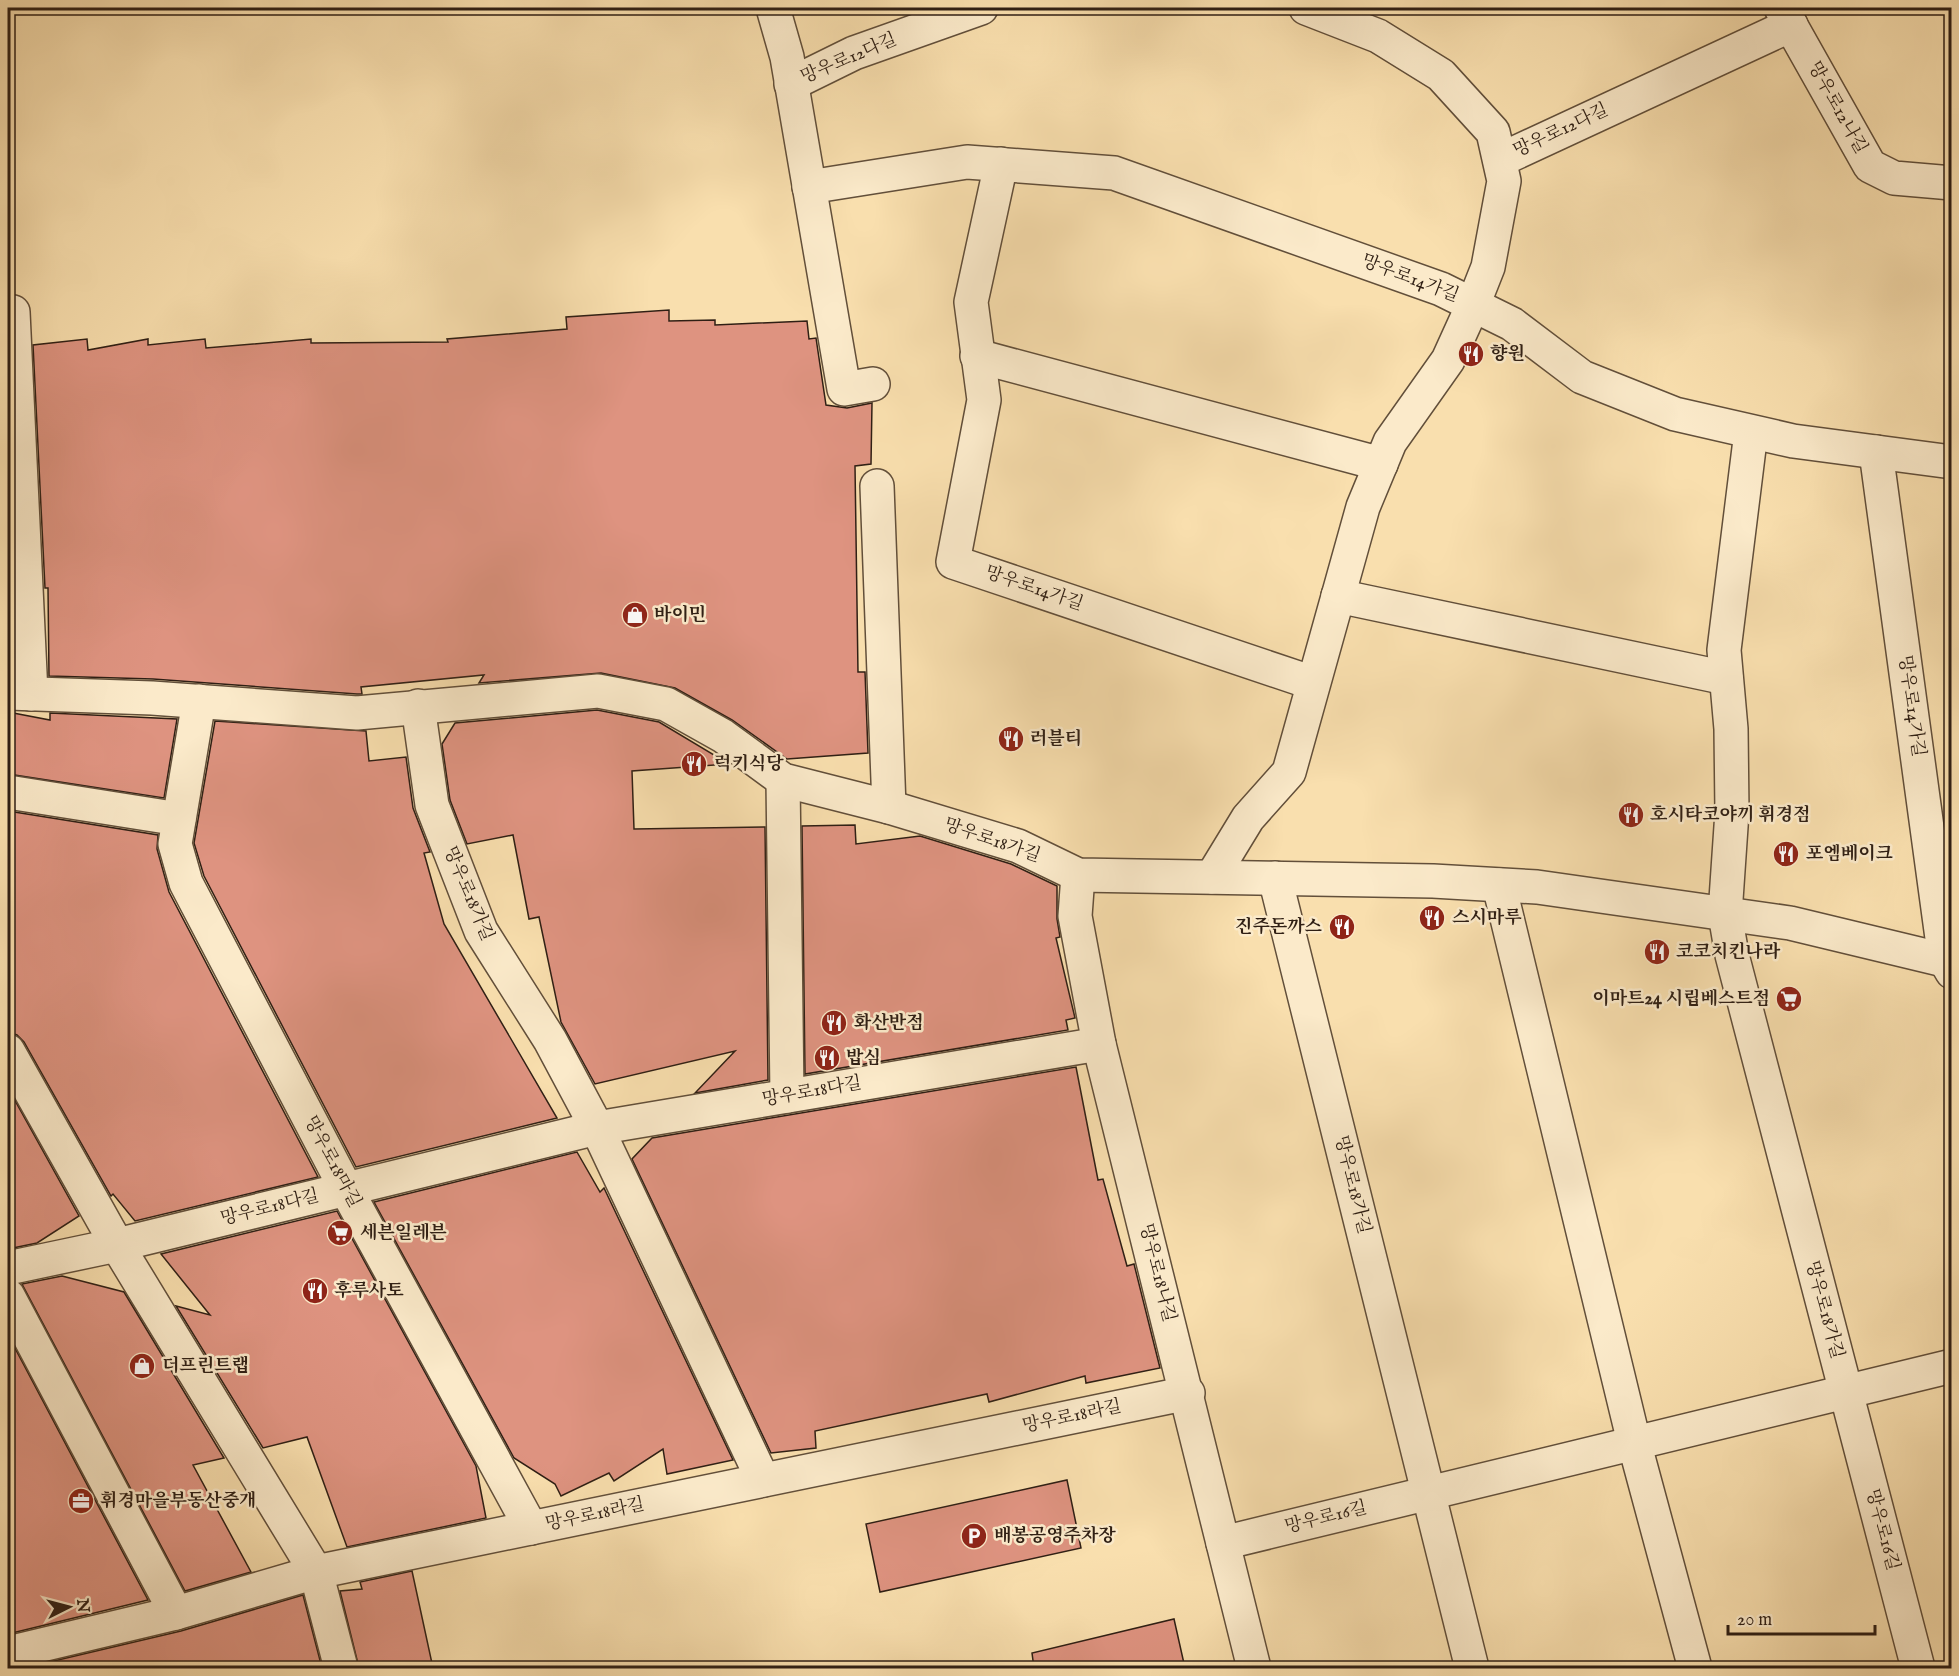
<svg xmlns="http://www.w3.org/2000/svg" width="1959" height="1676" font-family="'IM FELL English','Noto Serif KR',serif">
<style>
.building{fill:#de9380;stroke:#2f1f14;stroke-width:1.5}
.lines{fill:none;stroke-linecap:round;stroke-linejoin:round}
.minor-casing{stroke:#624f3a;stroke-width:36}
.minor{stroke:#fbeaca;stroke-width:33}
.labels{text-anchor:middle;dominant-baseline:central;stroke-width:5;stroke-linejoin:round;paint-order:stroke}
.street-label{font-size:18px;fill:#2f1f14;stroke:#fbeaca}
.poi-label{font-size:18px;font-weight:bold;fill:#2f1f14;stroke:#fbeaca;text-anchor:start}
</style>
<rect width="100%" height="100%" fill="#f9dfae"/>
<filter id="stains"><feTurbulence type="fractalNoise" baseFrequency=".00333" numOctaves="4"/><feColorMatrix values="0 0 0 0 .2 0 0 0 0 .09 0 0 0 0 .02 0 0 0 .5 -.17"/></filter>
<radialGradient id="worn" r=".72"><stop offset=".6" stop-color="#630" stop-opacity="0"/><stop offset="1" stop-color="#630" stop-opacity=".3"/></radialGradient>
<g class="building">
<path d="M669 310V321L715 320V325L807 321 809 339 816 338 826 405 847 408 872 403 871 464 855 466 858 672H865L868 753 787 759 732 720 675 688 601 673 479 683 484 675 361 687 362 694H357L153 679 49 676 48 588H45L33 345 87 339 88 350 148 339V345L205 339 206 348 311 339V343L448 342 447 339 567 329 566 317Z"/>
<path d="M597 710 659 722 729 764 632 771 634 829 765 827 768 1080 695 1093 735 1051 595 1084 561 1022 539 917 529 919 513 835 467 844 450 800 442 744 455 723Z"/>
<path d="M8 712 50 720V713L177 719 164 798 8 774Z"/>
<path d="M215 721 366 731 369 761 406 757 413 808 430 852 424 853 444 924 557 1118 356 1167 204 876 194 843Z"/>
<path d="M8 811 158 835 157 849 169 892 318 1177 135 1221 113 1194 111 1196 24 1042 17 1035 8 1032Z"/>
<path d="M855 825 856 844 920 836 1011 864 1057 886V919L1060 937 1056 938 1075 1018 1066 1020 1068 1030 805 1074 802 826Z"/>
<path d="M1076 1067 1098 1180 1103 1179 1127 1266 1134 1264 1160 1368 1086 1383 1085 1376 989 1402 987 1394 815 1431 816 1448 771 1453 632 1159 652 1138Z"/>
<path d="M8 1088 79 1216 37 1243 8 1249Z"/>
<path d="M577 1152 600 1192 604 1188 733 1460 667 1474 663 1449 614 1481 609 1473 561 1496 555 1484 514 1458 374 1202Z"/>
<path d="M337 1211 476 1466 486 1518 347 1547 307 1437 263 1448 176 1306 210 1315 161 1254Z"/>
<path d="M62 1276 124 1292 224 1458 193 1465 251 1572 185 1591 22 1284Z"/>
<path d="M8 1335 148 1600 8 1634Z"/>
<path d="M1067 1480 1081 1548 880 1592 866 1524Z"/>
<path d="M412 1571 433 1668H359L340 1591 362 1589 360 1582Z"/>
<path d="M303 1595 322 1668H24L181 1631Z"/>
<path d="M1174 1619 1185 1668H1034L1032 1653Z"/>
</g>
<g class="lines">
<g class="minor-casing">
<g id="minor">
<path d="M773 8 787 57 844 389 873 384"/>
<path d="M1781 8 1870 166 1894 178 1952 183"/>
<path d="M791 84 854 53 981 8"/>
<path d="M1500 160 1791 25"/>
<path d="M1001 164 971 302 984 400 953 562 1313 683"/>
<path d="M809 187 967 162 1114 173 1441 289 1512 324 1582 377 1675 414 1793 441 1952 462"/>
<path d="M8 312H13L31 694"/>
<path d="M977 356 1381 464"/>
<path d="M1751 432 1724 650 1731 729 1732 812 1725 914 1732 955 1918 1668"/>
<path d="M1876 452 1945 960 1952 972"/>
<path d="M877 486 889 807"/>
<path d="M1338 596 1726 678"/>
<path d="M8 693 152 698 357 713 598 691 666 704 723 736 783 780 889 807 1018 846 1078 875 1433 881 1537 887 1790 923 1952 962"/>
<path d="M199 701 175 844 186 883 346 1189 531 1528"/>
<path d="M418 706 432 805 481 931 550 1040 597 1128 763 1480"/>
<path d="M783 780 787 1096"/>
<path d="M8 792 179 819"/>
<path d="M1078 875 1075 916 1099 1044 1254 1668"/>
<path d="M1212 877 1248 818 1289 772 1363 507 1390 442 1448 360 1473 305 1488 267 1504 181 1493 132 1441 75 1378 36 1306 8"/>
<path d="M1275 878 1472 1668"/>
<path d="M1499 885 1634 1442 1695 1668"/>
<path d="M8 1051 117 1245 316 1572 341 1668"/>
<path d="M8 1268 117 1245 597 1128 1099 1044"/>
<path d="M8 1296 176 1613"/>
<path d="M1223 1543 1952 1366"/>
<path d="M8 1653 176 1613 316 1572 1188 1393"/>
</g>
</g>
<use href="#minor" class="minor"/>
</g>
<defs>
<g id="restaurant-disc" transform="scale(1.35)"><circle r="9.5" fill="#8f2418" stroke="#fbeaca"/><path d="M-5-6h1v4h1v-4h1v4h1v-4h1v5L-1.5 .5V6h-2V.5L-5-1ZM5-6V6H3V1.5H1.5Q1.5-4 5-6Z" fill="#fff"/></g>
<g id="shop-disc" transform="scale(1.35)"><circle r="9.5" fill="#8f2418" stroke="#fbeaca"/><path d="M-5-2.5h2.3a2.7 3.5 0 0 1 5.4 0H5L5.5 6h-11ZM-1.5-2.5h3a1.5 2.3 0 0 0-3 0Z" fill="#fff"/></g>
<g id="supermarket-disc" transform="scale(1.35)"><circle r="9.5" fill="#8f2418" stroke="#fbeaca"/><path d="M-6-5.5h2.5l.6 2H6L4.5 2H-2.5L-4.4-4H-6ZM-1.5 3.2a1.3 1.3 0 1 0 .1 0ZM3 3.2a1.3 1.3 0 1 0 .1 0Z" fill="#fff"/></g>
<g id="office-disc" transform="scale(1.35)"><circle r="9.5" fill="#8f2418" stroke="#fbeaca"/><path d="M-6-3h4V-5.5h4V-3h4V5H-6ZM-1-4.5V-3h2v-1.5ZM-6 0V1H6V0Z" fill="#fff"/></g>
<g id="parking-disc" transform="scale(1.35)"><circle r="9.5" fill="#8f2418" stroke="#fbeaca"/><path d="M-3.5-5.5H1a3.5 3.5 0 0 1 0 7H-1V5.5H-3.5ZM-1-3.4V-.6H.8a1.4 1.4 0 0 0 0-2.8Z" fill="#fff"/></g>
</defs>
<g fill-rule="evenodd">
<use href="#restaurant-disc" x="1471" y="354"/>
<use href="#shop-disc" x="635" y="615"/>
<use href="#restaurant-disc" x="1011" y="739"/>
<use href="#restaurant-disc" x="694" y="764"/>
<use href="#restaurant-disc" x="1631" y="815"/>
<use href="#restaurant-disc" x="1786" y="854"/>
<use href="#restaurant-disc" x="1432" y="918"/>
<use href="#restaurant-disc" x="1342" y="927"/>
<use href="#restaurant-disc" x="1657" y="952"/>
<use href="#supermarket-disc" x="1789" y="999"/>
<use href="#restaurant-disc" x="834" y="1023"/>
<use href="#restaurant-disc" x="827" y="1058"/>
<use href="#supermarket-disc" x="340" y="1233"/>
<use href="#restaurant-disc" x="315" y="1291"/>
<use href="#shop-disc" x="142" y="1366"/>
<use href="#office-disc" x="81" y="1501"/>
<use href="#parking-disc" x="974" y="1536"/>
</g>
<g class="labels">
<g class="street-label">
<text transform="translate(849 59) rotate(-23)">망우로12다길</text>
<text transform="translate(1837 108) rotate(61)">망우로12나길</text>
<text transform="translate(1561 131) rotate(-25)">망우로12다길</text>
<text transform="translate(1410 279) rotate(21)">망우로14가길</text>
<text transform="translate(1034 589) rotate(19)">망우로14가길</text>
<text transform="translate(1911 706) rotate(82)">망우로14가길</text>
<text transform="translate(992 841) rotate(19)">망우로18가길</text>
<text transform="translate(468 894) rotate(67)">망우로18가길</text>
<text transform="translate(812 1092) rotate(-10)">망우로18다길</text>
<text transform="translate(332 1162) rotate(62)">망우로18마길</text>
<text transform="translate(1352 1185) rotate(76)">망우로18가길</text>
<text transform="translate(270 1208) rotate(-14)">망우로18다길</text>
<text transform="translate(1157 1273) rotate(76)">망우로18나길</text>
<text transform="translate(1824 1310) rotate(75)">망우로18가길</text>
<text transform="translate(1072 1417) rotate(-12)">망우로18라길</text>
<text transform="translate(595 1515) rotate(-12)">망우로18라길</text>
<text transform="translate(1326 1518) rotate(-14)">망우로16길</text>
<text transform="translate(1882 1530) rotate(75)">망우로16길</text>
</g>
<g class="poi-label">
<text x="1490" y="354">향원</text>
<text x="654" y="615">바이민</text>
<text x="1030" y="739">러블티</text>
<text x="714" y="764">럭키식당</text>
<text x="1650" y="815">호시타코야끼 휘경점</text>
<text x="1806" y="854">포엠베이크</text>
<text x="1452" y="918">스시마루</text>
<text x="1322" y="927" text-anchor="end">진주돈까스</text>
<text x="1676" y="952">코코치킨나라</text>
<text x="1770" y="999" text-anchor="end">이마트24 시립베스트점</text>
<text x="854" y="1023">화산반점</text>
<text x="846" y="1058">밥심</text>
<text x="360" y="1233">세븐일레븐</text>
<text x="334" y="1291">후루사토</text>
<text x="162" y="1366">더프린트랩</text>
<text x="100" y="1501">휘경마을부동산중개</text>
<text x="994" y="1536">배봉공영주차장</text>
</g>
</g>
<rect width="1959" height="1676" fill="none" stroke="#f9dfae" stroke-width="30"/>
<rect x="9" y="9" width="1941" height="1658" fill="none" stroke="#2f1f14" stroke-width="3"/>
<rect x="15" y="15" width="1929" height="1646" fill="none" stroke="#2f1f14" stroke-width="1.5"/>
<g transform="translate(69 1607) rotate(84)" stroke="#fbeaca" stroke-width="4.5" paint-order="stroke">
<path d="M0-4.5L10 22L0 15L-10 22Z" fill="#2f1f14"/>
<text y="-9" font-size="16" font-weight="bold" text-anchor="middle" fill="#2f1f14">N</text>
</g>
<path d="M1728 1625v9h147v-9" fill="none" stroke="#2f1f14" stroke-width="3"/>
<text x="1737" y="1625" font-size="18" fill="#2f1f14" stroke="#fbeaca" stroke-width="4.5" paint-order="stroke">20 m</text>
<rect width="100%" height="100%" filter="url(#stains)"/>
<rect width="100%" height="100%" fill="url(#worn)"/>
</svg>
